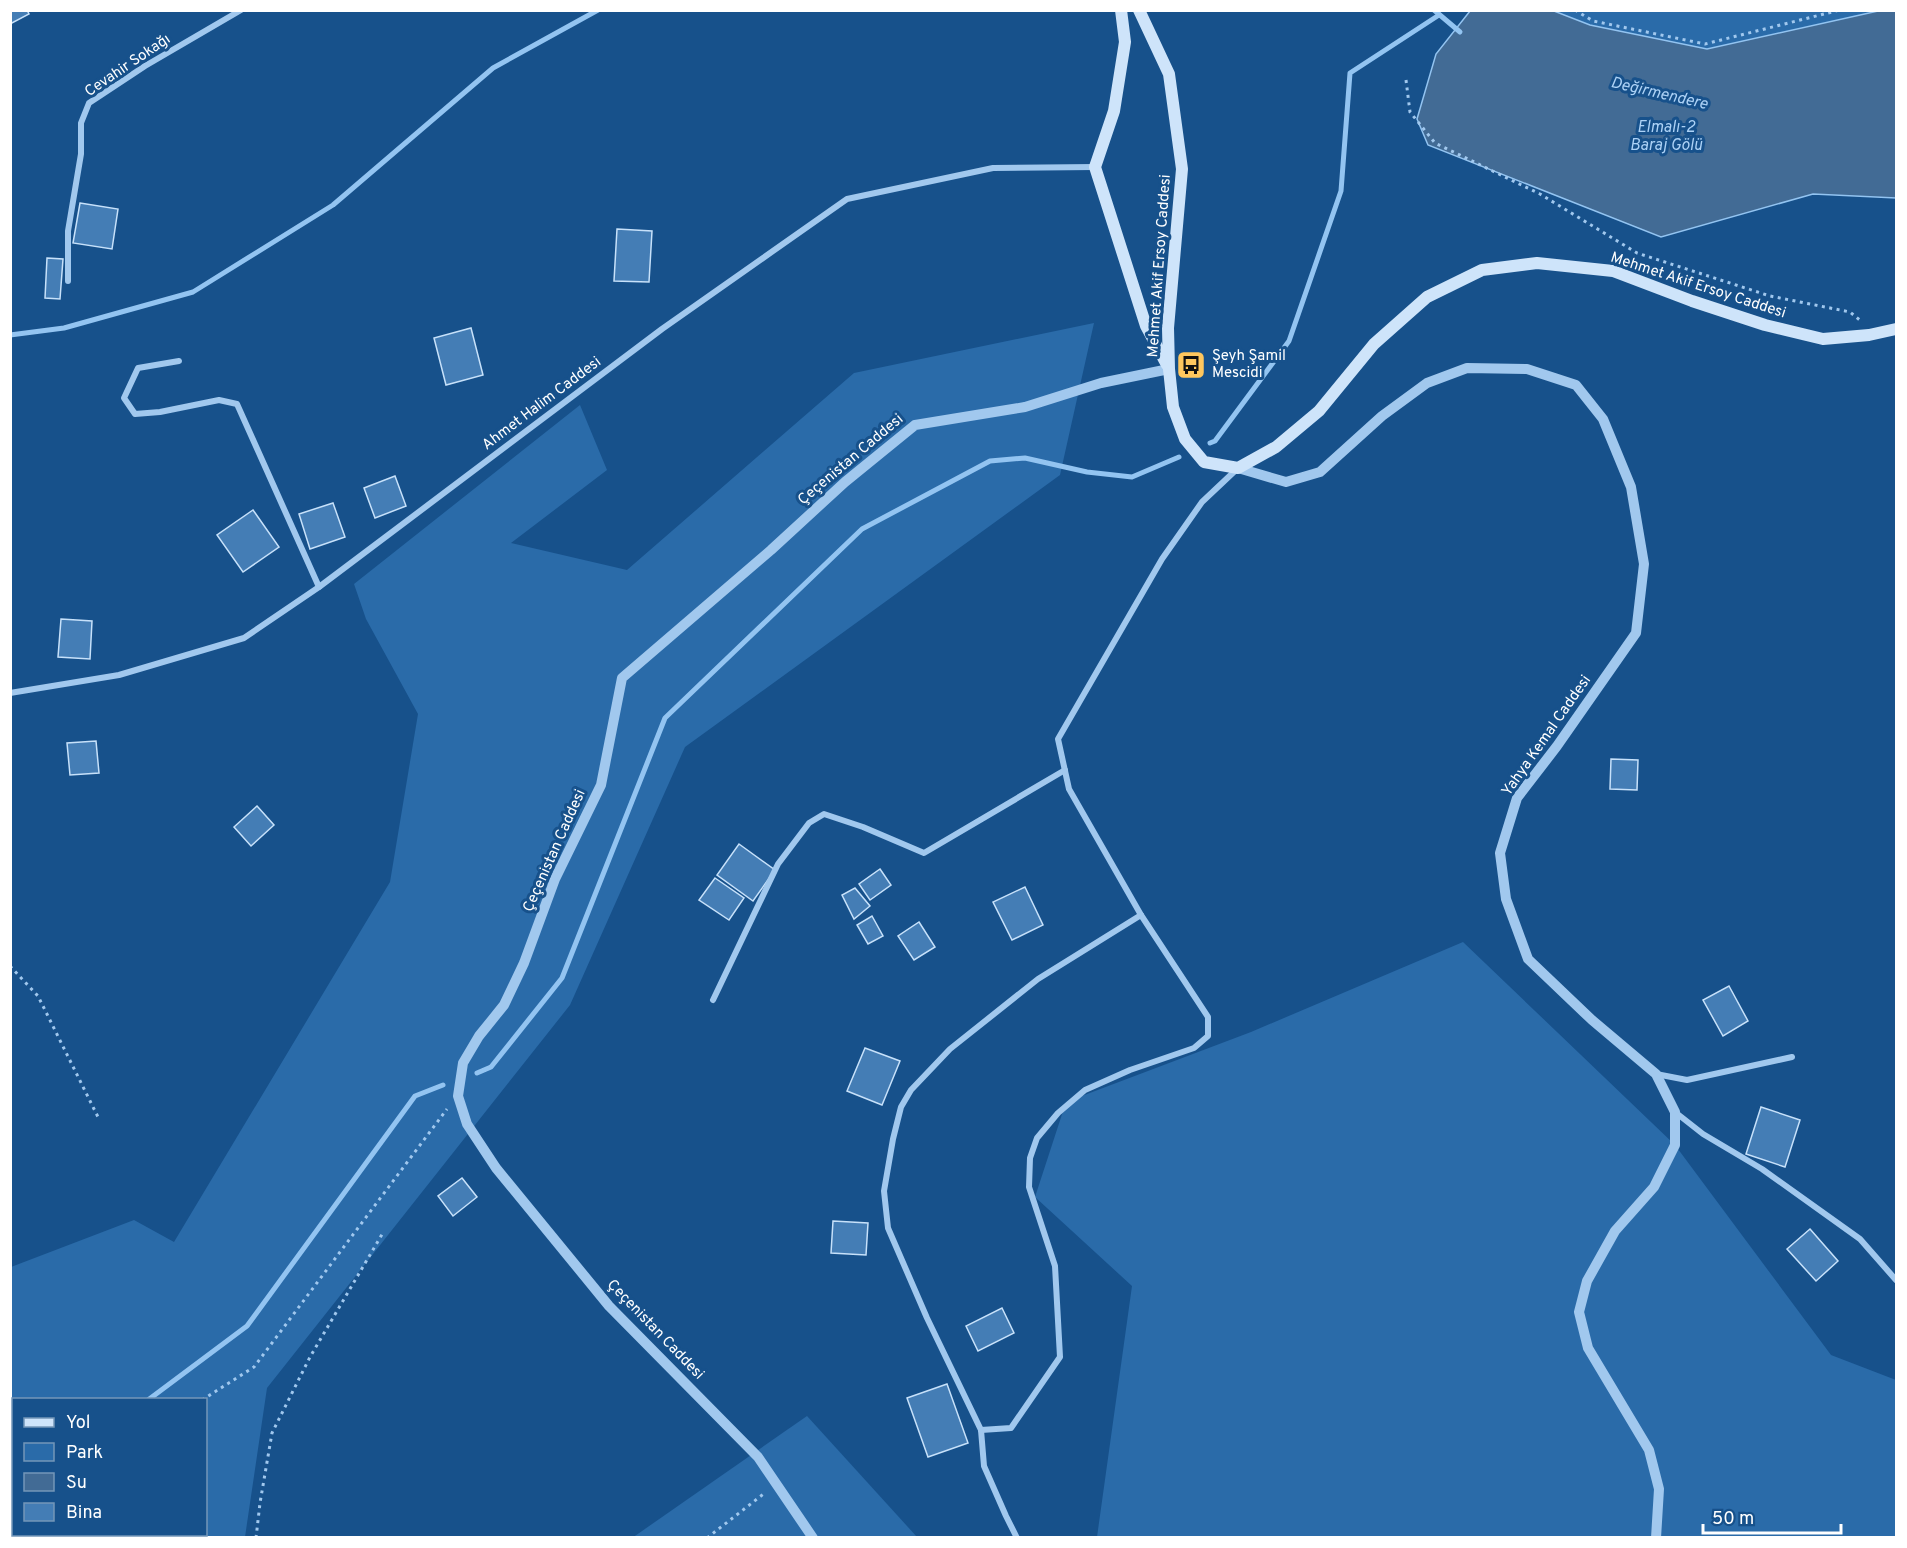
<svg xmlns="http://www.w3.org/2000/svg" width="1907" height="1548" font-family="Overpass,sans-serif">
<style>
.green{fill:#2a6ba9;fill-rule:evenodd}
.water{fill:#426b95;stroke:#93c4f1;stroke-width:1.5}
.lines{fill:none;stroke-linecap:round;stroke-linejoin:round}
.stream{stroke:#93c4f1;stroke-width:5}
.building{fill:#447db5;stroke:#c7e1fa;stroke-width:1.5}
.path{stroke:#a1c8ee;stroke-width:3;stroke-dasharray:3 4.5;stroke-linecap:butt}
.minor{stroke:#a1c8ee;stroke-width:6}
.tertiary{stroke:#a1c8ee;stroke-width:10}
.secondary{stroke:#cee4fa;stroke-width:12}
.labels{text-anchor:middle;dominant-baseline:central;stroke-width:6;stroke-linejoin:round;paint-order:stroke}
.street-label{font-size:15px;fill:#fff;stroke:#17518b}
.poi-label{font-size:15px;fill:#fff;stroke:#17518b;text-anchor:start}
.water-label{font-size:16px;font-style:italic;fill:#add2f6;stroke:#17518b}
</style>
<rect width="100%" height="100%" fill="#17518b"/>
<g class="green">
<path d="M1554 11H1878L1707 49 1590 25Z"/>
<path d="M1094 323 1060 475 685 747 570 1005 267 1388 245 1537 11 1538V1267L134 1220 174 1242 390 882 418 714 366 619 354 584 580 405 607 470 511 543 627 570 854 373ZM14 1400H206V1534H14Z"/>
<path d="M1463 942 1675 1145 1831 1355 1896 1380V1537H1097L1132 1286 1035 1197 1066 1102 1251 1032Z"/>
<path d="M807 1416 917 1537 632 1538Z"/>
</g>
<path class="water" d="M1470 11H1554L1590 25 1707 49 1878 11H1896V198L1813 194 1661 237 1428 145 1417 119 1436 54Z"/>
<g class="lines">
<g class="stream">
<path d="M1434 10 1460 32"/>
<path d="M10 335 64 328 193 292 333 205 493 68 598 10"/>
<path d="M1210 443 1215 441 1289 341 1341 191 1350 73 1439 15"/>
<path d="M477 1073 491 1067 562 978 665 718 862 529 990 461 1025 458 1087 472 1132 477 1179 457"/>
<path d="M148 1400 247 1326 415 1096 443 1085"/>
</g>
</g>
<g class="building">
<path d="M10 10H27L29 14 10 24Z"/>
<path d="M80 203 118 209 112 249 73 243Z"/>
<path d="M617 229 652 231 649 282 614 281Z"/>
<path d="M47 258 63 259 60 299 45 298Z"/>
<path d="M471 328 483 375 446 385 434 338Z"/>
<path d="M395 476 406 506 375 518 364 488Z"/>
<path d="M333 503 345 537 310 549 299 514Z"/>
<path d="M253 510 279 547 243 572 217 535Z"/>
<path d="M61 619 92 621 90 659 58 657Z"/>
<path d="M96 741 99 773 70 775 67 743Z"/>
<path d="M1611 759 1638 760 1637 790 1610 789Z"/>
<path d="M257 806 274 825 251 846 234 827Z"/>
<path d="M739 844 775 870 753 901 717 875Z"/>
<path d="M880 869 891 885 870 900 859 884Z"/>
<path d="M715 878 744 898 729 920 699 900Z"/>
<path d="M1025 887 1043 925 1012 940 993 902Z"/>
<path d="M855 888 870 906 854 919 842 895Z"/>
<path d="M872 916 883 936 868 944 857 925Z"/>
<path d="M919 922 935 947 914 960 898 936Z"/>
<path d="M1729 986 1748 1021 1723 1036 1703 1000Z"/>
<path d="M865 1048 900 1061 882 1105 847 1091Z"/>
<path d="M1761 1107 1800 1120 1785 1167 1746 1154Z"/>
<path d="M462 1178 477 1197 453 1216 438 1196Z"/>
<path d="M833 1221 868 1223 866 1255 831 1253Z"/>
<path d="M1810 1229 1838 1261 1816 1281 1787 1249Z"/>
<path d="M1002 1308 1014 1333 978 1351 966 1326Z"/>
<path d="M947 1384 968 1443 928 1457 907 1398Z"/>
</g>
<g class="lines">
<g class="path">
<path d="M1575 10 1593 21 1705 44 1840 10"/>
<path d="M1406 80 1410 112 1435 143 1540 194 1637 253 1770 296 1850 312 1861 321"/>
<path d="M10 966 38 996 98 1117"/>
<path d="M202 1400 254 1367 447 1109"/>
<path d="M10 1517 14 1516"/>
<path d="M256 1538 260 1503 272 1433 310 1357 384 1231"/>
<path d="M707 1538 766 1492"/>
</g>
<g class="minor">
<path d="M68 281V231L81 154V123L89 103 145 66 241 10"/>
<path d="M179 361 138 368 124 398 135 414 160 412 219 400 237 404 319 587"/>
<path d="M10 693 119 675 244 638 319 587 662 329 847 199 993 168 1095 167"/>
<path d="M713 1000 778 864 809 823 824 814 863 827 924 853 1065 770"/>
<path d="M1656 1074 1687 1080 1792 1057"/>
<path d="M1675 1112 1703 1134 1762 1169 1860 1239 1896 1280"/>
<path d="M981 1430 1011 1428 1060 1357 1055 1266 1029 1187 1030 1158 1037 1138 1058 1113 1085 1090 1130 1070 1194 1048 1208 1036V1017L1141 915 1069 789 1058 739 1162 559 1202 502 1237 469"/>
<path d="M1017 1538 1006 1516 984 1466 981 1430 927 1318 888 1228 884 1191 893 1139 901 1107 911 1090 950 1049 1038 979 1141 915"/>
</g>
<g class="tertiary">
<path d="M1238 468 1286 482 1320 472 1382 416 1427 383 1467 368 1527 369 1576 385 1603 419 1631 487 1644 564 1636 633 1557 746 1517 798 1500 853 1506 899 1528 959 1592 1020 1656 1074 1675 1112V1145L1654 1187 1615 1231 1587 1281 1579 1312 1588 1348 1649 1450 1659 1489 1656 1538"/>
<path d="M813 1538 758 1457 609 1306 496 1168 467 1124 458 1096 463 1063 479 1036 504 1005 524 963 555 879 601 785 622 678 771 550 845 482 915 425 1025 407 1101 383 1169 369"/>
</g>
<g class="secondary">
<path d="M1121 10 1125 42 1114 111 1095 167 1146 326 1167 365"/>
<path d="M1139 10 1169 74 1182 169 1168 328 1169 369 1173 407 1185 439 1204 462 1238 468 1276 447 1319 411 1374 344 1427 297 1482 270 1537 263 1613 271 1692 301 1765 325 1823 339 1869 335 1896 329"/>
</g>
</g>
<defs>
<g id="bus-square" transform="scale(1.5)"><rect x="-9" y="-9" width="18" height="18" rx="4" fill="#ffc75e" stroke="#17518b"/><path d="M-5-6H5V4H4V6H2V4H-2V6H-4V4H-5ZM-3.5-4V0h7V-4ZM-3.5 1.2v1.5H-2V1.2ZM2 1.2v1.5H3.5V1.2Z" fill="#111"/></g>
</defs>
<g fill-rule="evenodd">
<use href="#bus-square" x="1191" y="365"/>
</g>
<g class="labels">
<g class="street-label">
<text transform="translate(128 66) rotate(-34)">Cevahir Sokağı</text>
<text transform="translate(1160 266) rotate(-86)">Mehmet Akif Ersoy Caddesi</text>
<text transform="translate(1698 286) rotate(18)">Mehmet Akif Ersoy Caddesi</text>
<text transform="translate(542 404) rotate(-37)">Ahmet Halim Caddesi</text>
<text transform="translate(851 460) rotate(-40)">Çeçenistan Caddesi</text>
<text transform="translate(1547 736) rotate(-55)">Yahya Kemal Caddesi</text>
<text transform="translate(555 851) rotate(-66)">Çeçenistan Caddesi</text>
<text transform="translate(655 1330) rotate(46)">Çeçenistan Caddesi</text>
</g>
<g class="poi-label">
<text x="1212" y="356">Şeyh Şamil<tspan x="1212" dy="17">Mescidi</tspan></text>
</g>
<g class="water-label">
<text transform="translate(1659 94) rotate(13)">Değirmendere</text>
<text x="1666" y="128">Elmalı-2<tspan x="1666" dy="18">Baraj Gölü</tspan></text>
</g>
</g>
<rect width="1907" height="1548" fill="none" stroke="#ffffff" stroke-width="24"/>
<rect x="12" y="1398" width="195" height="138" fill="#17518b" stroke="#7497b9" stroke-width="1.5"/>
<rect x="24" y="1418" width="30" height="9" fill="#cee4fa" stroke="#7497b9" stroke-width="1.5"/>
<text x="66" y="1428" font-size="18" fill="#ffffff">Yol</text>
<rect x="24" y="1443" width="30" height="18" fill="#2a6ba9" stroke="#7497b9" stroke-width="1.5"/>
<text x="66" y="1458" font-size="18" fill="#ffffff">Park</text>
<rect x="24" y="1473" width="30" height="18" fill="#426b95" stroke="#7497b9" stroke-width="1.5"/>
<text x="66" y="1488" font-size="18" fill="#ffffff">Su</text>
<rect x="24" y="1503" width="30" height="18" fill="#447db5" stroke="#7497b9" stroke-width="1.5"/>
<text x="66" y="1518" font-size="18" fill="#ffffff">Bina</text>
<path d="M1703 1524v9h138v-9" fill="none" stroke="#ffffff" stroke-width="3"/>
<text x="1712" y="1524" font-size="18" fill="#ffffff" stroke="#17518b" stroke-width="4.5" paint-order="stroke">50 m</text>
</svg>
